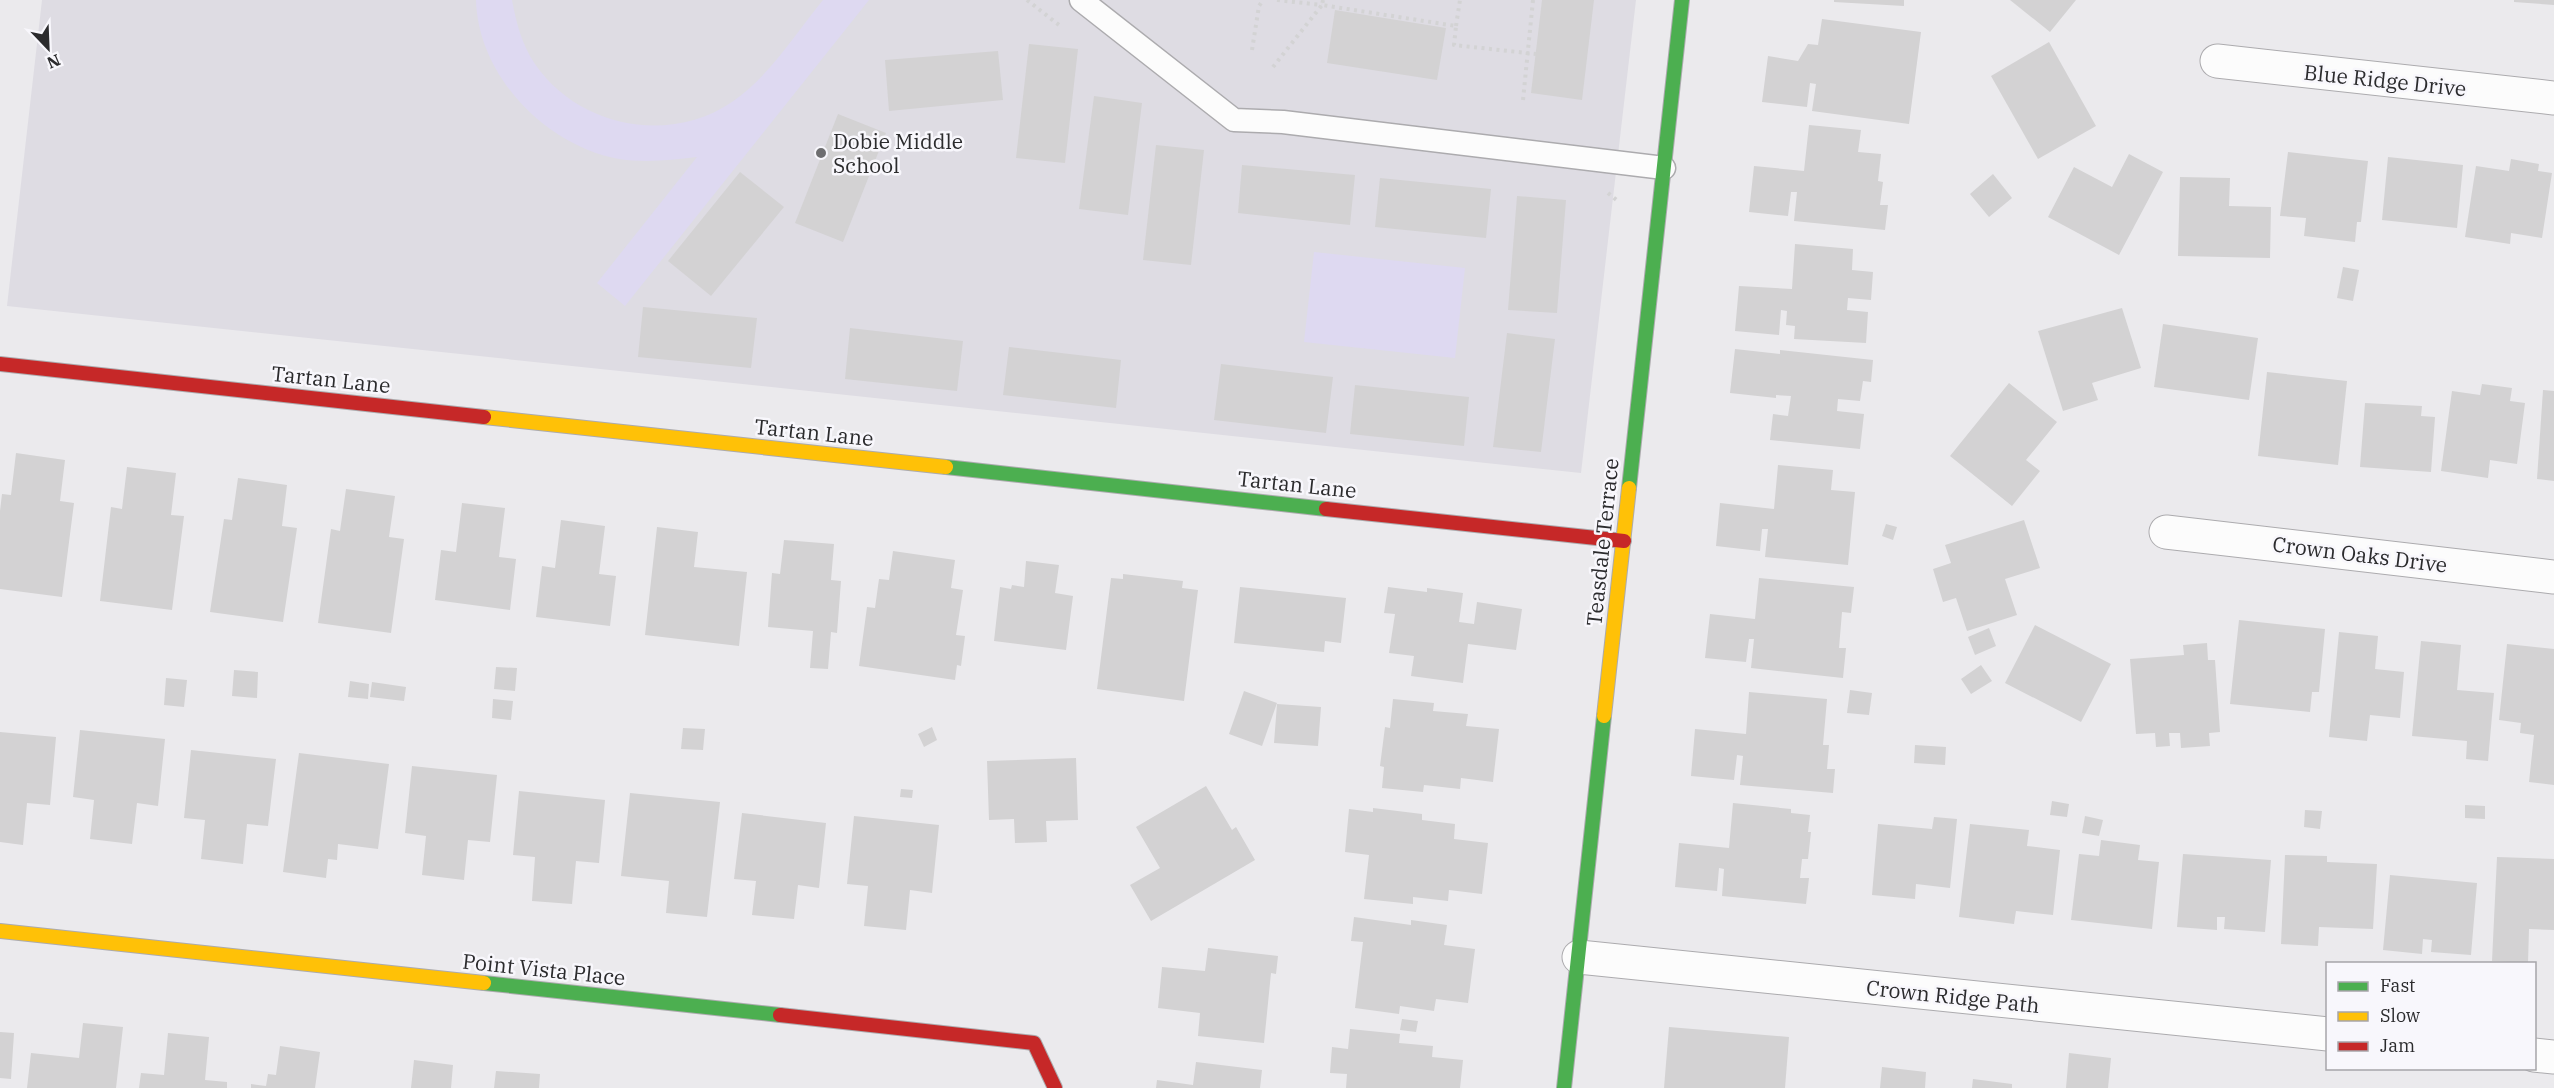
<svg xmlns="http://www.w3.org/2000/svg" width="2554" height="1088" font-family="'IBM Plex Serif',serif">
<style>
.built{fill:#dedce3}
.green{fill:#ded9f1}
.building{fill:#d3d2d3}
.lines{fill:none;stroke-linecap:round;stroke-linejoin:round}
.lane-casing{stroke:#acabae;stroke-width:25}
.street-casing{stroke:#acabae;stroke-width:35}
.fast-casing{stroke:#acabae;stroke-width:16}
.slow-casing{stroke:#acabae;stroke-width:16}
.jam-casing{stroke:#acabae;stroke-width:16}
.path{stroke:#d3d3d4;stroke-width:4;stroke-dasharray:3 4.5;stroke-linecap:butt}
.lane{stroke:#fcfcfc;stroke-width:22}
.street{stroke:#fcfcfc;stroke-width:33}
.fast{stroke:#4caf50;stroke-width:14}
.slow{stroke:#ffc107;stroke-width:14}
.jam{stroke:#c62828;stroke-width:14}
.poi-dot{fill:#6e6e70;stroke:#f8f7fc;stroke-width:2}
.labels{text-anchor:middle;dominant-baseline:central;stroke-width:5;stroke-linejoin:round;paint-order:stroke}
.street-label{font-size:21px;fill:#2b2b2d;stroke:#f8f7fc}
.poi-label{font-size:21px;fill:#2b2b2d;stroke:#f8f7fc;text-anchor:start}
</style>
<rect width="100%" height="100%" fill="#ebeaed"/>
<path class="built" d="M42 0H1636L1581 473 7 306Z"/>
<g class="green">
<path d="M476 0H512C516 22 522 45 535 64 578 127 669 145 732 102 769 77 795 34 823 0H869L625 306 597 283 697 157C670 160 647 163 619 159 546 146 478 76 476 0Z"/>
<path d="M1314 252 1465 268 1455 358 1304 342Z"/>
</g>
<g class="building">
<path d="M1542 0H1594L1582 100 1531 93Z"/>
<path d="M1834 0H1904V6L1834 2Z"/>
<path d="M2010 0H2076L2050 32Z"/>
<path d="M2514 0H2554V5L2514 2Z"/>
<path d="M1335 10 1446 28 1437 80 1327 63Z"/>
<path d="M1822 19 1921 32 1909 124 1812 111 1816 84 1810 83 1807 107 1762 102 1768 56 1798 61 1808 44 1818 45Z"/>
<path d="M2049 42 2096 126 2038 159 1991 76Z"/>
<path d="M1029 44 1078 49 1065 163 1016 158Z"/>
<path d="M998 51 1003 100 889 111 885 60Z"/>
<path d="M1094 96 1142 103 1128 215 1079 209Z"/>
<path d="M838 114 886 133 843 242 795 223Z"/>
<path d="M1809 125 1861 130 1858 152 1881 154 1878 181 1883 182 1880 205H1888L1885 230 1794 221 1797 192H1791L1788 216 1749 212 1754 166 1804 171Z"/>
<path d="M1156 145 1204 150 1191 265 1143 260Z"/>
<path d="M2288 152 2368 161 2361 222H2357L2355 242 2304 236 2306 218 2280 216Z"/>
<path d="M2129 154 2163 172 2119 255 2048 217 2074 167 2112 187Z"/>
<path d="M2388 157 2463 165 2457 228 2382 220Z"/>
<path d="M2511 159 2539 164 2538 171 2552 173 2542 238 2511 233 2510 244 2465 237 2476 166 2509 171Z"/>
<path d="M1242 165 1355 175 1350 225 1238 213Z"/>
<path d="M740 172 784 207 711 296 668 261Z"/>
<path d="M1993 174 2012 198 1989 217 1970 194Z"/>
<path d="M2180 177 2230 178 2229 206 2271 207 2270 258 2178 256Z"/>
<path d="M1380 178 1491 189 1486 238 1375 227Z"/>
<path d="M1517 196 1566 200 1557 313 1508 310Z"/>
<path d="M1795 244 1853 249 1852 270 1873 272 1871 300 1848 298 1847 310 1868 312 1866 343 1794 339 1795 326 1786 325 1787 311 1781 310 1779 335 1735 331 1739 286 1792 289Z"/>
<path d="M2343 267 2359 270 2353 301 2337 298Z"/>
<path d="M643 307 757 318 751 368 638 357Z"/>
<path d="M2122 308 2141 368 2092 383 2098 400 2063 411 2038 331Z"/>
<path d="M2163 324 2258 338 2249 400 2154 387Z"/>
<path d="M850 328 963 341 957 391 845 379Z"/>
<path d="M1507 333 1555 339 1541 452 1493 447Z"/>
<path d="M1009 347 1121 360 1116 408 1003 395Z"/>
<path d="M1735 349 1780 354V350L1873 360 1871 382 1863 381 1860 401 1838 399 1837 411 1864 414 1860 449 1770 440 1773 414 1788 416 1791 396 1776 395V398L1730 393Z"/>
<path d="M1221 364 1333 377 1326 433 1214 420Z"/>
<path d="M2267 372 2347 381 2338 465 2258 456Z"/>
<path d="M2009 383 2057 422 2026 460 2040 471 2012 506 1950 456Z"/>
<path d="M2482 384 2512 388 2510 401 2525 403 2517 464 2490 460 2488 478 2441 471 2452 391 2480 395Z"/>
<path d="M1355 385 1469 397 1464 446 1350 434Z"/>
<path d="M2543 390 2554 391V481L2537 479Z"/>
<path d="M2365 403 2422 406 2421 416 2435 417 2431 472 2360 467Z"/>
<path d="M16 453 65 460 60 501 74 503 62 597 0 589V511L2 494 11 495Z"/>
<path d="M1778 465 1833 470 1831 490 1855 492 1848 565 1765 557 1768 529H1762L1760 551 1716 546 1720 503 1774 509Z"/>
<path d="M127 467 176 473 171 515 184 516 172 610 100 601 111 507 122 509Z"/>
<path d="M238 478 287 485 282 526 297 528 283 622 210 612 224 519 232 520Z"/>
<path d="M346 489 395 496 389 537 404 539 391 633 318 623 331 529 340 531Z"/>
<path d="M462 503 505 508 499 557 516 559 510 610 435 600 441 550 456 552Z"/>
<path d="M561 520 605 526 599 574 616 576 610 626 536 617 542 566 555 568Z"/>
<path d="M2024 520 2040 568 2005 579 2017 615 1967 631 1956 598 1943 602 1933 569 1951 563 1945 545Z"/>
<path d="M1886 524 1897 527 1893 540 1882 536Z"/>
<path d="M657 527 698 532 694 567 747 572 739 646 645 635Z"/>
<path d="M784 540 834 544 831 580 841 581 837 633 831 632 828 669 810 668 813 631 768 627 772 573 780 574Z"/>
<path d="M893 551 955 560 951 588 963 590 956 635 965 636 961 666 957 665 955 680 859 666 867 607 875 608 879 579 889 580Z"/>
<path d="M1026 561 1059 565 1055 593 1073 596 1066 650 994 641 1000 587 1011 589 1012 585 1024 587Z"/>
<path d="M1123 574 1183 581 1182 588 1198 590 1184 701 1097 689 1111 578 1123 579Z"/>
<path d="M1759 578 1854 587 1851 613 1842 612 1839 648H1846L1843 678 1751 668 1754 639H1749L1746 662 1705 658 1710 614 1755 619Z"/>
<path d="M1240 587 1346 598 1341 643 1325 641 1324 652 1234 643Z"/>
<path d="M1388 587 1427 592V588L1463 593 1459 622 1474 624 1477 602 1522 609 1516 650 1468 644 1463 683 1411 676 1414 656 1389 653 1395 614 1384 613Z"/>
<path d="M2239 620 2325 629 2319 692H2312L2310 712 2230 704Z"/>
<path d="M2035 625 2111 664 2081 722 2005 683Z"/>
<path d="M1989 628 1996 646 1975 655 1968 637Z"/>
<path d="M2339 632 2378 636 2375 669 2404 672 2400 718 2370 715 2367 741 2329 737Z"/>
<path d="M2421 641 2461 645 2457 690 2494 693 2488 761 2466 759 2467 741 2412 736Z"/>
<path d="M2207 643 2208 660H2215L2220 732 2209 733 2210 746 2181 748 2180 733H2169L2170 746 2156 747 2155 733 2136 734 2130 659 2184 655 2183 645Z"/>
<path d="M2507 644 2554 649V785L2529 782 2534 735 2520 733 2521 723 2499 720Z"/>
<path d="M1981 665 1992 681 1971 694 1961 679Z"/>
<path d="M496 667 517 668 515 691 494 689Z"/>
<path d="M234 670 258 672 257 698 232 696Z"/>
<path d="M166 678 187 680 184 707 164 705Z"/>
<path d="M350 681 369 684 368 699 348 697Z"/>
<path d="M372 682 406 687 404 701 370 697Z"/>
<path d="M1850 690 1872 693 1869 715 1847 713Z"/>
<path d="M1244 691 1277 703 1262 746 1229 734Z"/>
<path d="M1749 692 1827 699 1823 745H1829L1827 769H1835L1833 793 1740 785 1743 756 1737 755 1734 780 1691 776 1695 729 1746 734Z"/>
<path d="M493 699 513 701 511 720 492 718Z"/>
<path d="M1393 699 1434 703 1433 711 1468 714 1466 726 1499 729 1493 782 1461 778 1460 789 1424 785 1423 792 1382 788 1384 767 1380 766 1385 727 1390 728Z"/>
<path d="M1277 704 1321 707 1318 746 1274 743Z"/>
<path d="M932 727 937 740 924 747 918 734Z"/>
<path d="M683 728 705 729 703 750 681 749Z"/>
<path d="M80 730 165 739 158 806 137 803 132 844 90 839 94 800 73 797Z"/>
<path d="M0 732 56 737 50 805 27 803 23 845 0 842Z"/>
<path d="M1915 745 1946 747 1945 765 1914 763Z"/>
<path d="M191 750 276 759 268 826 247 824 243 864 201 859 205 820 184 818Z"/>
<path d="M299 753 389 764 378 849 338 844 337 860 328 859 326 878 283 872Z"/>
<path d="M1076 758 1078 820 1046 821 1047 842 1015 843 1014 819 989 820 987 761Z"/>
<path d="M412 766 497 775 490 842 468 840 464 880 422 875 426 836 405 833Z"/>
<path d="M1206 786 1232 830 1236 827 1255 860 1151 921 1130 885 1160 868 1136 827Z"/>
<path d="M901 789 913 790 912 798 900 797Z"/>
<path d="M519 791 605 800 599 863 576 861 572 904 532 901 535 857 513 855Z"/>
<path d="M630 793 720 802 707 917 666 913 669 881 621 876Z"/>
<path d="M2052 801 2069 804 2067 817 2050 815Z"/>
<path d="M1733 803 1791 809V813L1810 815 1808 832H1811L1808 859H1802L1800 878H1809L1806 904 1722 896 1724 869 1719 868 1717 891 1675 887 1679 843 1729 848Z"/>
<path d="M2465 805 2485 806V819L2465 818Z"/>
<path d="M1373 808 1422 814V820L1455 824 1454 839 1488 843 1482 894 1449 890 1448 901 1413 897V904L1364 899 1369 855 1345 852 1349 809 1373 812Z"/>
<path d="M2305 810 2322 811 2320 829 2304 827Z"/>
<path d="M742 813 826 823 819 888 798 885 794 919 752 915 756 881 734 879Z"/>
<path d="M854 816 939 825 932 893 910 890 906 930 864 926 868 886 847 884Z"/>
<path d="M2085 816 2103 820 2099 836 2082 833Z"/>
<path d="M1934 817 1957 819 1950 888 1916 884 1915 899 1872 895 1878 824 1932 829Z"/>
<path d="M1970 824 2029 830 2027 846 2060 850 2053 915 2016 911 2014 924 1959 917Z"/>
<path d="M2101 840 2140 845 2138 860 2159 862 2152 929 2071 920 2079 854 2099 856Z"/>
<path d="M2183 854 2271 860 2265 932 2224 929 2225 917H2217V930L2177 927Z"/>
<path d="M2285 855 2327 856V862L2377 864 2373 929 2319 927 2318 946 2281 944Z"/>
<path d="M2497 857 2554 859V930L2529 929 2528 963 2492 961Z"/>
<path d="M2390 875 2477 883 2471 955 2431 952 2432 940 2423 939 2422 954 2383 950Z"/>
<path d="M1354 917 1411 925V920L1447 925 1444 945 1475 949 1468 1003 1436 999 1434 1011 1400 1006 1399 1014 1355 1008 1363 942 1351 941Z"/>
<path d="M1208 948 1278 956 1276 974 1271 973 1264 1043 1198 1036 1200 1013 1158 1008 1162 967 1205 971Z"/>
<path d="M1402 1019 1418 1021 1416 1032 1400 1030Z"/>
<path d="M83 1023 123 1027 116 1088H27L31 1053 79 1058Z"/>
<path d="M1669 1027 1789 1037 1785 1088H1664Z"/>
<path d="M1350 1029 1400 1034 1399 1043 1433 1046 1432 1057 1463 1060 1460 1088H1346L1347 1074 1330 1073 1332 1047 1348 1049Z"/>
<path d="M0 1032 14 1033 11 1079 0 1078Z"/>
<path d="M168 1033 209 1037 205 1080 227 1082V1088H139L141 1073 164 1075Z"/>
<path d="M280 1046 320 1052 315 1088H251V1084L266 1086 268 1074 276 1075Z"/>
<path d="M2069 1053 2111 1058 2108 1088H2066Z"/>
<path d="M414 1060 453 1065 451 1088H411Z"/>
<path d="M1196 1062 1262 1070 1260 1088H1156L1157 1080 1193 1085Z"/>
<path d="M1882 1067 1926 1072 1925 1088H1880Z"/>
<path d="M496 1071 540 1074 539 1088H494Z"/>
<path d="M1973 1079 2012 1084V1088H1972Z"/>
</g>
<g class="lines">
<g class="lane-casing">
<path id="lane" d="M1081 0 1234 120 1283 122 1664 168"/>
</g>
<g class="street-casing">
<g id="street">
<path d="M2217 61 2554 98"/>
<path d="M2166 532 2554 577"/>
<path d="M1579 957 2328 1034"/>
<path d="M2534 1055 2554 1057"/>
</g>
</g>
<g class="fast-casing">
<g id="fast">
<path d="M946 467 1326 509"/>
<path d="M1629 488 1682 0"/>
<path d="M484 983 780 1015"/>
<path d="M1564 1088 1604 716"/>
</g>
</g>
<g class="slow-casing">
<g id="slow">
<path d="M484 417 946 467"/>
<path d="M1604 716 1629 488"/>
<path d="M0 931 484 983"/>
</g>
</g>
<g class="jam-casing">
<g id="jam">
<path d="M0 364 484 417"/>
<path d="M1326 509 1624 541"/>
<path d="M780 1015 1034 1043 1055 1088"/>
</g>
</g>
<g class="path">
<path d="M1027 0 1059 25"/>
<path d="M1277 0 1322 5"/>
<path d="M1323 0 1322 5 1456 26 1454 45 1536 54"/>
<path d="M1456 26 1460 0"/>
<path d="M1252 50 1259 6 1263 0"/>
<path d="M1273 67 1322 5"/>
<path d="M1523 100 1533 0"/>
<path d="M1608 193 1619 202"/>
</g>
<use href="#lane" class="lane"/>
<use href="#street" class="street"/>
<use href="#fast" class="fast"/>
<use href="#slow" class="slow"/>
<use href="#jam" class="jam"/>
</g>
<circle class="poi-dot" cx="821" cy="153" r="6"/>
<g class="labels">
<g class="street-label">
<text transform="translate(2385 80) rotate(6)">Blue Ridge Drive</text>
<text transform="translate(331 379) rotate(6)">Tartan Lane</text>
<text transform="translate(814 432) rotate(6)">Tartan Lane</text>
<text transform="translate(1297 484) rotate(6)">Tartan Lane</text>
<text transform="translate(1602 542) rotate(-84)">Teasdale Terrace</text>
<text transform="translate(2360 554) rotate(7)">Crown Oaks Drive</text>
<text transform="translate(544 969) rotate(6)">Point Vista Place</text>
<text transform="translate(1953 996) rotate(6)">Crown Ridge Path</text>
</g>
<g class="poi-label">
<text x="833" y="141">Dobie Middle<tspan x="833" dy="24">School</tspan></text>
</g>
</g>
<rect x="2326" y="962" width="210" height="108" fill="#f8f7fc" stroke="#a6a5a9" stroke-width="1.5"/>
<rect x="2338" y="982" width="30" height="9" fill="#4caf50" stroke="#a6a5a9" stroke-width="1.5"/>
<text x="2380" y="992" font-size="18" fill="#2b2b2d">Fast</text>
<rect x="2338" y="1012" width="30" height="9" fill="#ffc107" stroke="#a6a5a9" stroke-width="1.5"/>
<text x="2380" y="1022" font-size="18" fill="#2b2b2d">Slow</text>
<rect x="2338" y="1042" width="30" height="9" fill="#c62828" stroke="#a6a5a9" stroke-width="1.5"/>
<text x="2380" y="1052" font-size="18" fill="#2b2b2d">Jam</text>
<g transform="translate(48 48) rotate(157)" stroke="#f8f7fc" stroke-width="4.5" paint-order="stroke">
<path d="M0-4.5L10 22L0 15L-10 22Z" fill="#2b2b2d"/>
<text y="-9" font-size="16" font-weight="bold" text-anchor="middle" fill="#2b2b2d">N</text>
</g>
</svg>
